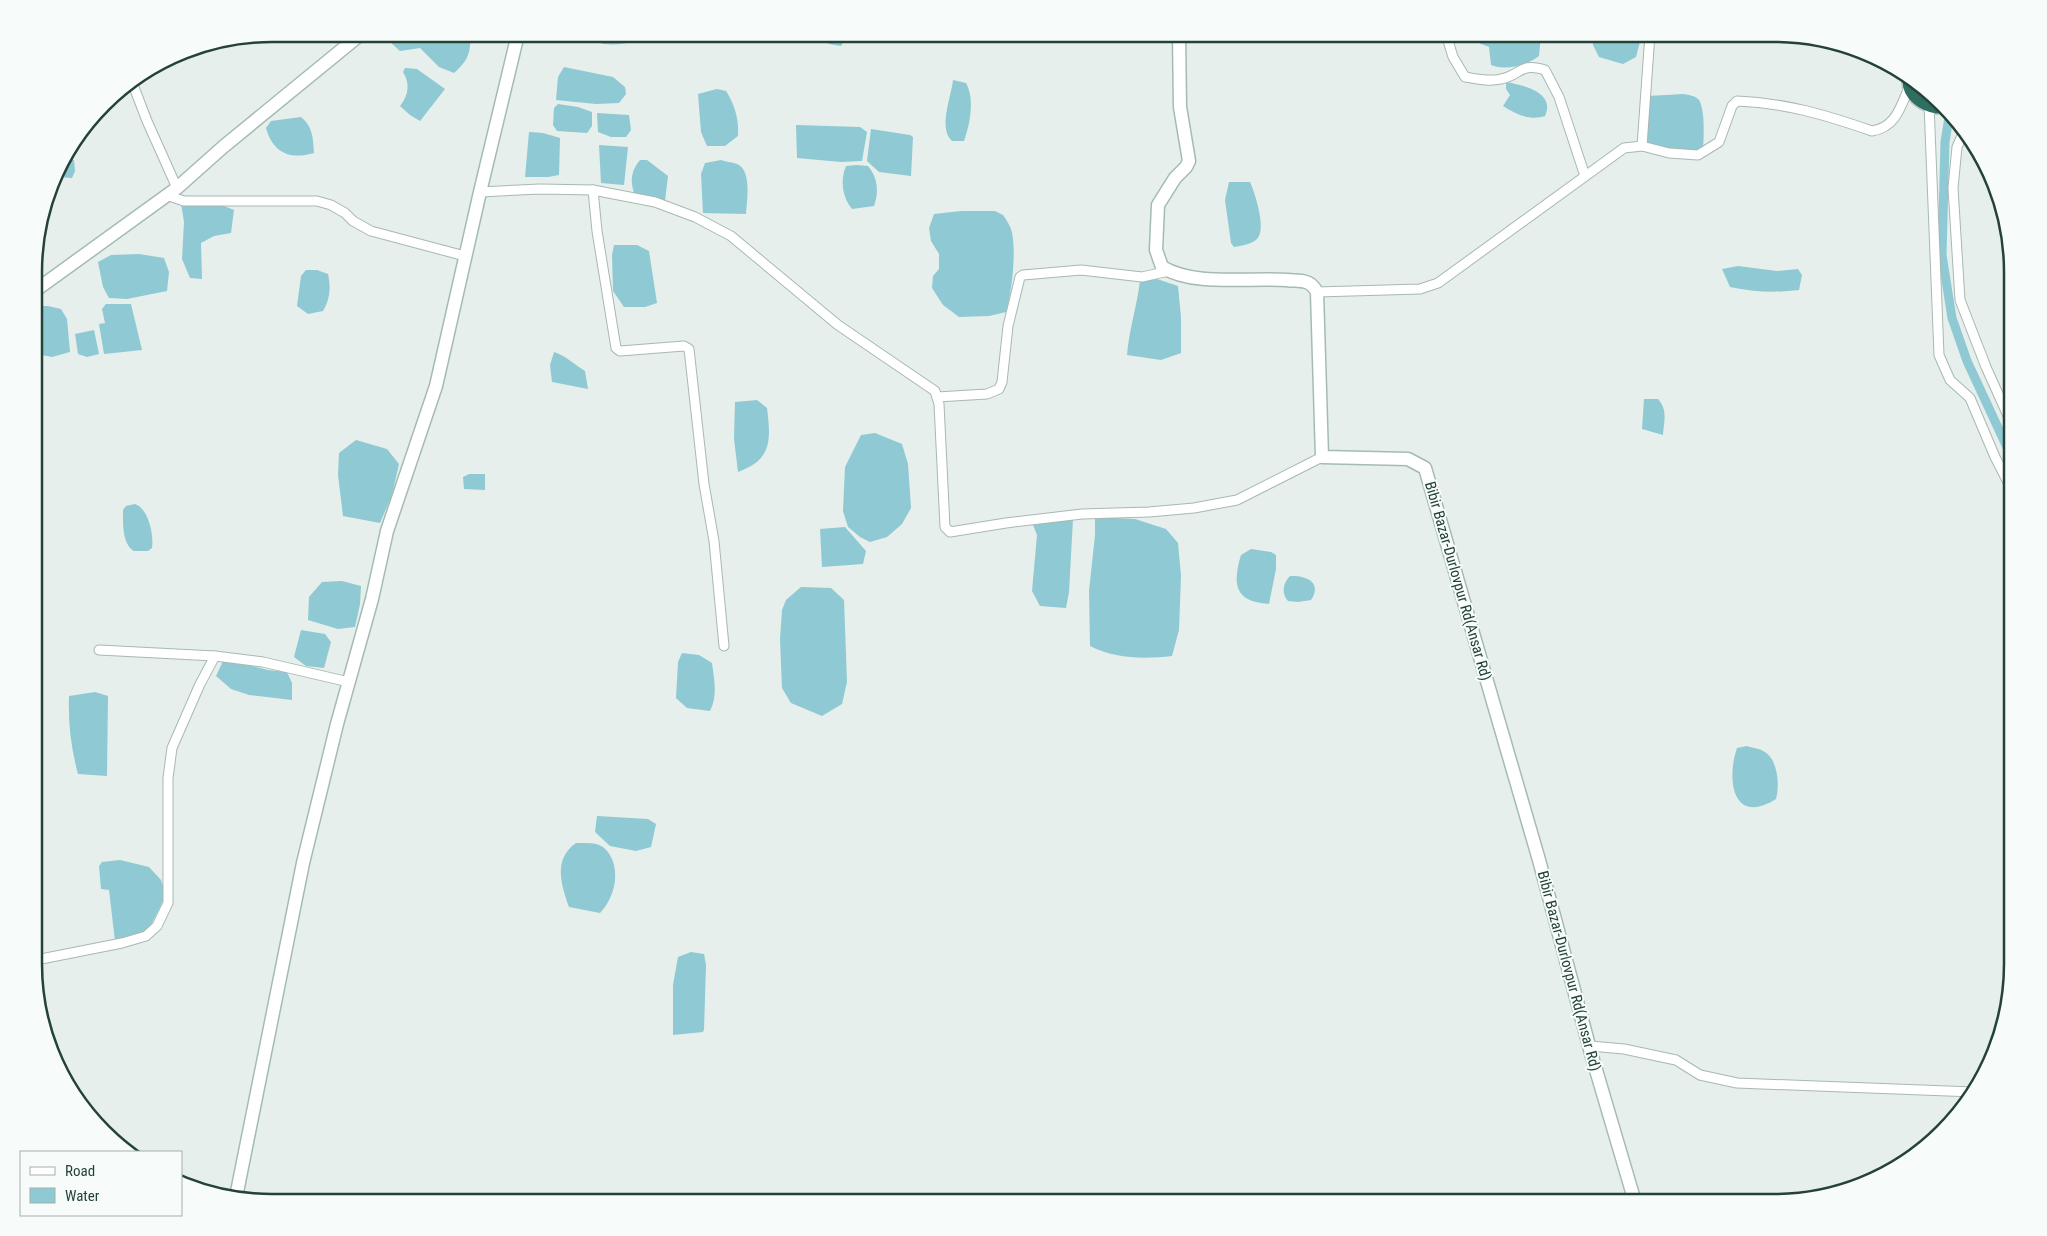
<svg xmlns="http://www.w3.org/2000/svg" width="2047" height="1236" font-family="'Roboto Condensed',sans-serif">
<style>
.water{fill:#8ec9d4}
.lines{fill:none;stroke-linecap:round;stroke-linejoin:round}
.canal{stroke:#8ec9d4;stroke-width:9}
.street-casing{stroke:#a8b8b2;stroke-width:11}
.secondary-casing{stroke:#a4bbb3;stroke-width:15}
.highway-casing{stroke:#c2cac8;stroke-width:18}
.street{stroke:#fff;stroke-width:9}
.secondary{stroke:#fff;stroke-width:12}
.highway{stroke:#2f6f62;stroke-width:15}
.labels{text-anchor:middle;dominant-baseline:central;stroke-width:4;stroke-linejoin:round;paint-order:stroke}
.street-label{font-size:15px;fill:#24423a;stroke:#f7fbf9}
.rim{fill:none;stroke:#24423a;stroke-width:2.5}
</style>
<rect width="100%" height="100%" fill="#e6efeb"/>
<g class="water">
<path d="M386 34H471C470 53 469 60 454 73L439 67 420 48 400 51 390 42Z"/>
<path d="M585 34H644C634 47 594 49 585 34Z"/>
<path d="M814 34H848L841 46 829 44Z"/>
<path d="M1470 34H1541L1539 56C1528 65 1504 71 1491 65L1489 47 1471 40Z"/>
<path d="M1592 34H1642L1636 57 1623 64 1599 57 1593 45Z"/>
<path d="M564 67 613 77 625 87 626 94 619 103 596 104 556 100 558 77Z"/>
<path d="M405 68 417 69 445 89 420 121 410 115 400 106C409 95 410 83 403 72Z"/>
<path d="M953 80 966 83C975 99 970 125 964 141H952C938 128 951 98 953 80Z"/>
<path d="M1506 82C1523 85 1556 92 1545 116 1530 121 1515 114 1503 106L1510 95 1506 89Z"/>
<path d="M717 89 726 91C735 105 739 120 738 136L725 146H707L701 132 698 94Z"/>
<path d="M1684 94C1689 95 1696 96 1699 100 1705 109 1704 138 1703 149L1701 151 1680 153 1646 143 1648 96Z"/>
<path d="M558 104 578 107 592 112V126L587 133 557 131 553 125 554 108Z"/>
<path d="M597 113 629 115 631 130 626 137H611L598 132Z"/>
<path d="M301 117C313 127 313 138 314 153 290 160 273 153 266 128L271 121Z"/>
<path d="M796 125 860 127 867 132 862 161 841 162 797 158Z"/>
<path d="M871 129 910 135 913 137 911 176 879 172 867 161Z"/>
<path d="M529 132 543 133 560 138 559 175 548 177H525Z"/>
<path d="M599 145 628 147 624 185 601 183Z"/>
<path d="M65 159 74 160 75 171 72 178 56 177 59 167Z"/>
<path d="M640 160H647L668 176 665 201 645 198 634 193C630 180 631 171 640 160Z"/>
<path d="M721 160C726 162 732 162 737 164 752 170 747 201 746 214L703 213 701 174 705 163Z"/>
<path d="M857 165 868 166C878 178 879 192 874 206L852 209C842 197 840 180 846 166Z"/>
<path d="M1229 182H1250C1255 193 1267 230 1257 239 1252 244 1241 246 1234 247L1231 243 1225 200Z"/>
<path d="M181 203 219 204 234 210 231 233 214 236 201 243 202 279 190 278 182 259 184 222Z"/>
<path d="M961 211H995L1003 215C1006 219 1009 224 1011 229 1017 248 1012 292 1006 312L989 316 959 317 943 305 932 288 933 276 939 269V254L931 241 929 228 934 214Z"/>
<path d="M614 245H637L649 251 657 303 645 307H624L613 291 612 255Z"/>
<path d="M139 254 164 258 169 272 167 291 127 299 109 298 103 287 98 262 111 255Z"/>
<path d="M1738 266 1777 271 1798 269 1802 275 1799 290C1776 293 1753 292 1730 287L1722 269Z"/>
<path d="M306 270H317L328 274C331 288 330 299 323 311L308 314 297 306 301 276Z"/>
<path d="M1157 279 1178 286 1181 317V353L1161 360 1127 355C1129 330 1137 306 1140 281Z"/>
<path d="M106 304H131L142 350 104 354 99 324 105 323 102 309Z"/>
<path d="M36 306H48L61 309 67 319 70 352 52 357 36 354Z"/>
<path d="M94 330 99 354 87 357 78 354 75 334Z"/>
<path d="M554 352C565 355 575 365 585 371L588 389 552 382 550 365Z"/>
<path d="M1644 399H1658C1668 410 1664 422 1663 435L1642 429Z"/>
<path d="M757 400 767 408C771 440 772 460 738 472L734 439 735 402Z"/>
<path d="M875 433 902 444 908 464 911 508 902 524 887 537 870 542 860 537 848 527 843 511 845 467 861 435Z"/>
<path d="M356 440 387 449 399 464 392 495 380 523 343 516 338 475 339 453Z"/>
<path d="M469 474H485V490L464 489 463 477Z"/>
<path d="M135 504C149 509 154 536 152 548L148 551H134C122 544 123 523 123 510L126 506Z"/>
<path d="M1095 517 1135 519 1166 529 1178 543 1181 576 1179 630 1172 656C1144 659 1115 659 1090 646L1089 591 1095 535Z"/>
<path d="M1073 519 1069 592 1066 608 1040 606 1032 591 1037 535 1033 525Z"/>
<path d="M845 527 866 551 863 564 822 567 820 529Z"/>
<path d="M1251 549 1271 552 1276 555V569L1269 604C1235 602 1232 585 1241 555Z"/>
<path d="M1290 576C1305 575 1323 582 1311 600L1298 602 1288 601C1281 593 1283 583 1290 576Z"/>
<path d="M342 581 361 586 360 604 355 627 338 629 308 620 309 597 322 582Z"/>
<path d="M801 587 831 588 844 600 847 682 842 704 822 716 791 703 782 688 780 639 782 610 786 600Z"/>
<path d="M301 630 325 634 331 642 324 668 306 666 294 657Z"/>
<path d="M682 653 699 655 712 663C714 679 718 696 710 711L687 708 676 698 678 662Z"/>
<path d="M224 659 268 670 287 672 292 683V700L249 695 231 689 216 676Z"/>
<path d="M95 692 108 696 107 776 78 774C71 748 68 723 69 696Z"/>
<path d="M1747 746C1752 748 1759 748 1763 751 1778 758 1780 785 1776 799 1733 826 1726 780 1737 748Z"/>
<path d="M597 816 648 819 656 824 651 847 636 851 610 846 595 832Z"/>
<path d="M576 843C584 843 597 842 603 847 623 864 616 897 600 913L569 907C561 884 553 859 576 843Z"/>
<path d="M120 860 149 867 161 880 164 889 163 901 149 929 140 934 115 941 109 890 101 889 99 866 102 862Z"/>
<path d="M691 952 704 954 706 965 704 1029 703 1032 673 1035V985L678 957Z"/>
</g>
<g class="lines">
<path class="canal" d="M1949 117 1945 142 1942 255 1952 318 1967 361 2013 460"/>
<g class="street-casing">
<g id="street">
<path d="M1446 34 1453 57 1465 77C1477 79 1489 82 1501 79 1521 75 1520 62 1545 70L1559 97 1585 176"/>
<path d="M132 82 147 121 177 188"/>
<path d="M1929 104 1939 355 1950 380 1970 398 1995 457 2013 492"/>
<path d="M1964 131 1957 147 1953 188 1960 300 1986 367 2013 427"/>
<path d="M1642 146 1669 153 1698 155 1719 142 1732 106 1737 101C1786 103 1826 115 1872 131 1897 127 1901 105 1910 85"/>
<path d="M593 190 597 231 616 348 620 351 684 346 689 349 704 484 714 541 724 646"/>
<path d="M480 192 540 189 593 190 655 202 695 217 731 236 838 325 935 391 939 404 945 527 950 532 1006 523 1082 514 1149 512 1194 508 1237 500 1322 457"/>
<path d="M166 195 184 201H317L331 205 345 213 353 221 371 231 465 256"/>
<path d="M1317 292 1420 289 1438 283 1624 148 1642 146 1650 34"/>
<path d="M937 397 987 394 999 389 1002 382 1008 326 1020 277 1023 275 1081 270 1142 277 1169 271"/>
<path d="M99 650 215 656"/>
<path d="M36 960 122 943 146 936 157 926 168 903V778L172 748 200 684 215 656 263 662 349 682"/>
<path d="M1590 1046 1624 1049 1676 1060 1700 1075 1737 1083 1974 1092"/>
</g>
</g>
<g class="secondary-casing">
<g id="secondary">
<path d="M1179 34 1180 107 1189 161 1186 167 1175 178 1158 205 1156 250 1162 267C1195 287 1248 277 1287 280 1293 281 1300 280 1306 282 1311 283 1314 287 1317 292L1322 457 1408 459 1425 468 1539 860 1591 1053 1635 1202"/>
<path d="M36 290 177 188 223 147 361 34"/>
<path d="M236 1197 303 863 337 724 372 599 387 531 436 386 480 192 518 34"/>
</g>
</g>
<g class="highway-casing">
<path id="highway" d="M1910 81C1910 95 1924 104 1937 106"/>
</g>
<use href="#street" class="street"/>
<use href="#secondary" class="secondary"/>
<use href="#highway" class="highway"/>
</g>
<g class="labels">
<g class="street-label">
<text transform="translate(1458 581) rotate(74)">Bibir Bazar-Durlovpur Rd(Ansar Rd)</text>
<text transform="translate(1569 971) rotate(75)">Bibir Bazar-Durlovpur Rd(Ansar Rd)</text>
</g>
</g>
<path d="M0 0H2047V1236H0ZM272 42H1774A230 230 0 0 1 2004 272V964A230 230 0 0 1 1774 1194H272A230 230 0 0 1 42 964V272A230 230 0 0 1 272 42Z" fill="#f7fbf9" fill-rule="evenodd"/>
<path class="rim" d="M272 42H1774A230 230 0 0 1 2004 272V964A230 230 0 0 1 1774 1194H272A230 230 0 0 1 42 964V272A230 230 0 0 1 272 42Z"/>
<rect x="20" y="1151" width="162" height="65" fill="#f7fbf9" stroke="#a3b1ad"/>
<rect x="30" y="1167" width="25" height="8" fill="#ffffff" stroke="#a3b1ad"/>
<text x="65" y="1176" font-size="15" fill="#24423a">Road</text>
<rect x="30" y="1188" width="25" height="15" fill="#8ec9d4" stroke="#a3b1ad"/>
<text x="65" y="1201" font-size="15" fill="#24423a">Water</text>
</svg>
